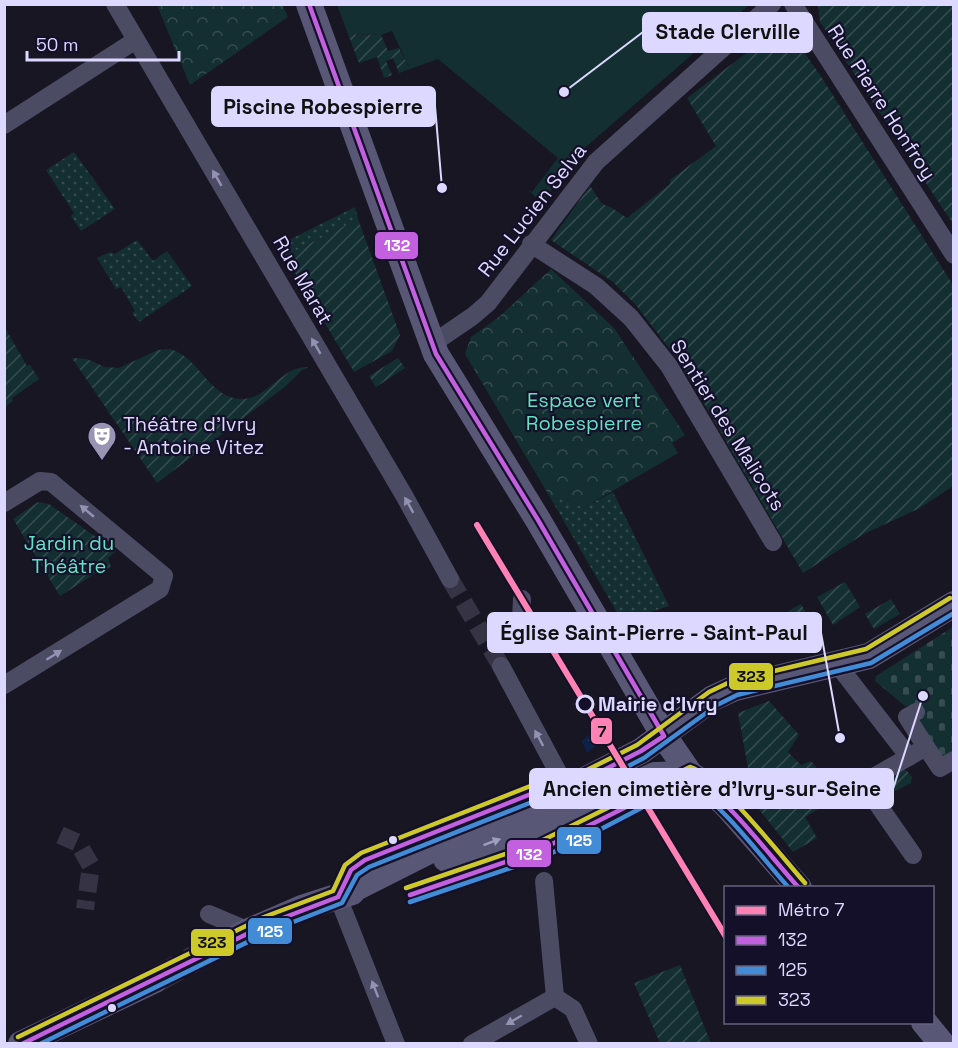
<svg xmlns="http://www.w3.org/2000/svg" width="958" height="1048" font-family="'Space Grotesk',sans-serif">
<style>
.grass{fill:url(#grass-dots)}
.cemetery{fill:url(#cemetery-stones)}
.park{fill:url(#park-crowns)}
.garden{fill:url(#garden-furrows)}
.pitch{fill:#142f31}
.water{fill:url(#water-ripples)}
.lines{fill:none;stroke-linecap:round;stroke-linejoin:round}
.street-tunnel{stroke:#363344;stroke-width:18;stroke-dasharray:18 9;stroke-linecap:butt}
.secondary-tunnel{stroke:#363344;stroke-width:26;stroke-dasharray:26 13;stroke-linecap:butt}
.street{stroke:#4c4b64;stroke-width:18}
.secondary{stroke:#595776;stroke-width:26}
.bus-1-casing{stroke:#151029;stroke-width:9}
.bus-2-casing{stroke:#151029;stroke-width:9}
.bus-3-casing{stroke:#151029;stroke-width:9}
.bus-1{stroke:#c260e0;stroke-width:4.5}
.bus-2{stroke:#428cd7;stroke-width:4.5}
.bus-3{stroke:#cec92a;stroke-width:4.5}
.metro-1-casing{stroke:#151029;stroke-width:10}
.metro-1{stroke:#ff82b4;stroke-width:6}
.oneway{fill:#9492b2}
.oneway2{fill:#a29ec1}
.stop-dot{fill:#151029;stroke:#ddd8ff;stroke-width:3}
.bus-dot{fill:#ddd8ff;stroke:#151029;stroke-width:2}
.labels{text-anchor:middle;dominant-baseline:central;stroke-width:4.5;stroke-linejoin:round;paint-order:stroke}
.street-label{font-size:20px;fill:#ddd8ff;stroke:#151029}
.park-label{font-size:20px;fill:#61e2c4;stroke:#151029}
.poi-label{font-size:20px;fill:#ddd8ff;stroke:#151029;text-anchor:start}
.stop-label{font-size:20px;font-weight:bold;fill:#ddd8ff;stroke:#151029;text-anchor:start}
.leader{fill:none;stroke:#ddd8ff;stroke-width:2}
.callout-dot{fill:#ddd8ff;stroke:#151029;stroke-width:2}
.callout{fill:#ddd8ff;stroke:#ddd8ff;stroke-width:2}
.callout-label{font-size:21px;text-anchor:middle;font-weight:bold;fill:#111}
.line-badge{stroke:#151029;stroke-width:2}
.badge-label{font-size:16px;text-anchor:middle;font-weight:bold;fill:#fff}
.pale-badge-label{font-size:16px;text-anchor:middle;font-weight:bold;fill:#111}
</style>
<defs>
<pattern id="grass-dots" width="8" height="8" patternUnits="userSpaceOnUse" patternTransform="scale(1.5)"><rect width="8" height="8" fill="#142f31"/><path d="M2 2h.1M6 6h.1" fill="none" stroke="#364c50" stroke-width="1.8" stroke-linecap="round"/></pattern>
<pattern id="cemetery-stones" width="16" height="16" patternUnits="userSpaceOnUse" patternTransform="scale(1.5)"><rect width="16" height="16" fill="#142f31"/><path d="M2 7V4a2 2 0 0 1 4 0v3zM10 15v-3a2 2 0 0 1 4 0v3z" fill="#364c50"/></pattern>
<pattern id="park-crowns" width="20" height="18" patternUnits="userSpaceOnUse" patternTransform="scale(1.5)"><rect width="20" height="18" fill="#142f31"/><path d="M2 6a3 3 0 1 1 6 0M12 15a3 3 0 1 1 6 0" fill="none" stroke="#364c50"/></pattern>
<pattern id="garden-furrows" width="10" height="10" patternUnits="userSpaceOnUse" patternTransform="scale(1.5)"><rect width="10" height="10" fill="#142f31"/><path d="M-1 1l2-2M0 10L10 0M9 11l2-2" fill="none" stroke="#364c50"/></pattern>
<pattern id="water-ripples" width="26" height="14" patternUnits="userSpaceOnUse" patternTransform="scale(1.5)"><rect width="26" height="14" fill="#0d2248"/><path d="M2 4q2-2 4 0t4 0M15 11q2-2 4 0t4 0" fill="none" stroke="#304163"/></pattern>
</defs>
<rect width="100%" height="100%" fill="#181623"/>
<g class="grass">
<path d="M74 152 115 209 81 231 71 216 74 213 46 170Z"/>
<path d="M355 207 358 219 285 256 281 244Z"/>
<path d="M137 240 153 261 167 251 192 286 139 322 132 313 135 311 121 287 116 289 97 258 110 252 115 254Z"/>
<path d="M613 492 669 606 622 621 551 499 565 498 583 508Z"/>
</g>
<path class="cemetery" d="M953 627V753L941 757 920 721 921 719 910 706H905L875 681 876 676Z"/>
<g class="park">
<path d="M157 5H283L288 17 190 85Z"/>
<path d="M551 269 614 328 685 435 672 443 678 453 583 508 565 498 551 499 465 354 471 337 499 317Z"/>
</g>
<g class="garden">
<path d="M818 5H953V224L820 22Z"/>
<path d="M788 29 822 78 953 285V486L920 508 864 534 803 573 679 361 635 304 613 282 551 240 590 186 602 204 612 208 627 218 670 184V180L716 146 687 98 777 30Z"/>
<path d="M348 34 381 35 388 51 399 48 410 69 399 73 393 58 386 61 392 75 384 78 377 57 359 63Z"/>
<path d="M358 219 400 335 392 351 354 372 285 256Z"/>
<path d="M4 326 27 366 30 365 39 379 12 398 13 401 5 407Z"/>
<path d="M170 349C200 357 209 399 242 399 268 399 281 366 308 367L301 371 286 386 157 483 72 358 87 359 105 367 119 368 158 350Z"/>
<path d="M398 358 405 368 376 387 369 376Z"/>
<path d="M38 502 49 504 116 551 108 558 111 567 106 570 104 568 60 596 13 519Z"/>
<path d="M845 582 860 607 833 625 817 597Z"/>
<path d="M891 599 900 614 874 629 865 614Z"/>
<path d="M801 604 813 626 776 634 769 622Z"/>
<path d="M769 701 799 735 788 752 801 765 811 761 840 796 805 817 817 838 793 852 758 808 763 805 752 790 738 713Z"/>
<path d="M901 769 907 771 912 777 911 783 885 796 879 795 874 788 877 782Z"/>
<path d="M680 965 710 1041V1043H660L634 983Z"/>
</g>
<path class="pitch" d="M337 5V4L749 5 580 152 542 203 528 190 532 192 558 158 438 59 410 69 392 31 381 35 348 34Z"/>
<path class="water" d="M594 730 608 735 587 753 582 741Z"/>
<g class="lines">
<g class="street-tunnel">
<path d="M450 579 501 666"/>
<path d="M60 835 78 843 91 866 85 909"/>
</g>
<path class="secondary-tunnel" d="M155 980 205 953"/>
<g class="street">
<path d="M115 4 405 497 450 579"/>
<path d="M793 4 954 255"/>
<path d="M4 125 136 40"/>
<path d="M531 244 596 286 631 318 669 366 773 542"/>
<path d="M432 344 473 316 488 303 596 162 772 4"/>
<path d="M4 503 40 481 51 482 164 576 160 589 4 685"/>
<path d="M520 642 522 599"/>
<path d="M837 664 909 757"/>
<path d="M501 666 567 789 570 800"/>
<path d="M926 747 940 768 954 760"/>
<path d="M913 855 863 783 926 747 907 717 916 712"/>
<path d="M544 881 555 997"/>
<path d="M338 897 396 1044"/>
<path d="M209 914 249 931"/>
<path d="M555 997 573 1009 589 1044"/>
<path d="M472 1044 555 997"/>
</g>
<g class="secondary">
<path d="M309 4 436 354 538 520 664 736 690 774 708 787 727 806 799 888"/>
<path d="M446 859 574 814 655 775 690 774"/>
<path d="M338 897 467 832 567 789 641 751 713 698 735 688 869 656 954 604"/>
<path d="M205 953 249 931 302 908 352 892"/>
<path d="M924 1022 942 1044"/>
<path d="M21 1044 155 980"/>
</g>
<g class="bus-1-casing">
<g id="bus-1">
<path d="M690 774C732 804 764 849 799 888"/>
<path d="M410 895 540 850 642 799"/>
<path d="M22 1044 267 924 338 897 351 870 365 860 546 788 567 789 641 751 664 736 538 520 436 354 309 4"/>
</g>
</g>
<g class="bus-2-casing">
<g id="bus-2">
<path d="M410 902 543 857 582 839 689 783C728 811 757 852 789 888"/>
<path d="M40 1044 270 931 342 903 357 875 369 867 547 796H570L644 758 717 705 737 695 871 663 954 613"/>
</g>
</g>
<g class="bus-3-casing">
<g id="bus-3">
<path d="M406 888 537 843 690 767C720 777 781 856 805 883"/>
<path d="M18 1037 264 917 333 891 345 865 361 853 543 781H565L637 745 709 692 732 681 866 649 950 598"/>
</g>
</g>
<use href="#bus-1" class="bus-1"/>
<use href="#bus-2" class="bus-2"/>
<use href="#bus-3" class="bus-3"/>
<g class="metro-1-casing">
<path id="metro-1" d="M477 525 726 937"/>
</g>
<use href="#metro-1" class="metro-1"/>
</g>
<defs><path id="oneway-solid" d="M-6-.8H1V-3.2L6.5 0L1 3.2V.8H-6Z" transform="scale(1.5)"/></defs>
<g class="oneway">
<use href="#oneway-solid" transform="translate(217 178) rotate(-120)"/>
<use href="#oneway-solid" transform="translate(316 346) rotate(-120)"/>
<use href="#oneway-solid" transform="translate(409 505) rotate(-119)"/>
<use href="#oneway-solid" transform="translate(87 511) rotate(-140)"/>
<use href="#oneway-solid" transform="translate(54 655) rotate(-32)"/>
<use href="#oneway-solid" transform="translate(539 738) rotate(-118)"/>
<use href="#oneway-solid" transform="translate(375 989) rotate(-111)"/>
<use href="#oneway-solid" transform="translate(514 1020) rotate(150)"/>
</g>
<use class="oneway2" href="#oneway-solid" transform="translate(492 842) rotate(-20)"/>
<defs>
<g id="theatre-pin" transform="scale(1.5)"><path d="M0 17L-7.5 6A9.5 9.5 0 1 1 7.5 6Z" fill="#9894b2" stroke="#151029"/><path d="M-5-5.5Q0-4 5-5.5V0Q5 5 0 6Q-5 5-5 0ZM-3.3-2.5H-1v1.5H-3.3ZM1-2.5H3.3v1.5H1ZM-2.8 1Q0 5.5 2.8 1Z" fill="#fff"/></g>
</defs>
<g fill-rule="evenodd">
<use href="#theatre-pin" x="102" y="436"/>
</g>
<circle class="stop-dot" cx="585" cy="704" r="8"/>
<g class="bus-dot">
<circle cx="393" cy="840" r="5"/>
<circle cx="112" cy="1008" r="5"/>
</g>
<g class="labels">
<g class="street-label">
<text transform="translate(882 102) rotate(57)">Rue Pierre Honfroy</text>
<text transform="translate(532 210) rotate(-52)">Rue Lucien Selva</text>
<text transform="translate(303 280) rotate(60)">Rue Marat</text>
<text transform="translate(728 425) rotate(58)">Sentier des Malicots</text>
</g>
<g class="park-label">
<text x="584" y="400">Espace vert<tspan x="584" dy="23">Robespierre</tspan></text>
<text x="69" y="543">Jardin du<tspan x="69" dy="23">Théâtre</tspan></text>
</g>
<g class="poi-label">
<text x="123" y="424">Théâtre d'Ivry<tspan x="123" dy="23">- Antoine Vitez</tspan></text>
</g>
<g class="stop-label">
<text x="598" y="704">Mairie d'Ivry</text>
</g>
</g>
<path class="leader" d="M564 92L643 32M442 188L435 106M840 738L821 633M923 696L893 789"/>
<g class="callout-dot">
<circle cx="564" cy="92" r="6"/>
<circle cx="442" cy="188" r="6"/>
<circle cx="840" cy="738" r="6"/>
<circle cx="923" cy="696" r="6"/>
</g>
<g class="callout">
<rect x="643" y="13" width="169" height="39" rx="6"/>
<rect x="212" y="87" width="223" height="39" rx="6"/>
<rect x="488" y="613" width="333" height="39" rx="6"/>
<rect x="530" y="769" width="363" height="39" rx="6"/>
</g>
<g class="callout-label">
<text x="728" y="39">Stade Clerville</text>
<text x="323" y="114">Piscine Robespierre</text>
<text x="654" y="640">Église Saint-Pierre - Saint-Paul</text>
<text x="712" y="796">Ancien cimetière d'Ivry-sur-Seine</text>
</g>
<g class="line-badge">
<rect x="374" y="231" width="45" height="29" rx="6" fill="#c260e0"/>
<rect x="728" y="662" width="46" height="29" rx="6" fill="#cec92a"/>
<rect x="590" y="717" width="23" height="28" rx="6" fill="#ff82b4"/>
<rect x="556" y="826" width="46" height="29" rx="6" fill="#428cd7"/>
<rect x="506" y="839" width="46" height="29" rx="6" fill="#c260e0"/>
<rect x="247" y="917" width="46" height="28" rx="6" fill="#428cd7"/>
<rect x="190" y="928" width="45" height="29" rx="6" fill="#cec92a"/>
</g>
<g class="badge-label">
<text x="397" y="251">132</text>
<text x="579" y="846">125</text>
<text x="529" y="860">132</text>
<text x="270" y="937">125</text>
</g>
<g class="pale-badge-label">
<text x="751" y="682">323</text>
<text x="602" y="737">7</text>
<text x="212" y="948">323</text>
</g>
<rect width="958" height="1048" fill="none" stroke="#ddd8ff" stroke-width="12"/>
<rect x="724" y="886" width="210" height="138" fill="#151029" stroke="#65607f" stroke-width="1.5"/>
<rect x="736" y="906" width="30" height="9" fill="#ff82b4" stroke="#65607f" stroke-width="1.5"/>
<text x="778" y="916" font-size="18" fill="#ddd8ff">Métro 7</text>
<rect x="736" y="936" width="30" height="9" fill="#c260e0" stroke="#65607f" stroke-width="1.5"/>
<text x="778" y="946" font-size="18" fill="#ddd8ff">132</text>
<rect x="736" y="966" width="30" height="9" fill="#428cd7" stroke="#65607f" stroke-width="1.5"/>
<text x="778" y="976" font-size="18" fill="#ddd8ff">125</text>
<rect x="736" y="996" width="30" height="9" fill="#cec92a" stroke="#65607f" stroke-width="1.5"/>
<text x="778" y="1006" font-size="18" fill="#ddd8ff">323</text>
<path d="M27 51v9h152v-9" fill="none" stroke="#ddd8ff" stroke-width="3"/>
<text x="36" y="51" font-size="18" fill="#ddd8ff" stroke="#151029" stroke-width="4.5" paint-order="stroke">50 m</text>
</svg>
